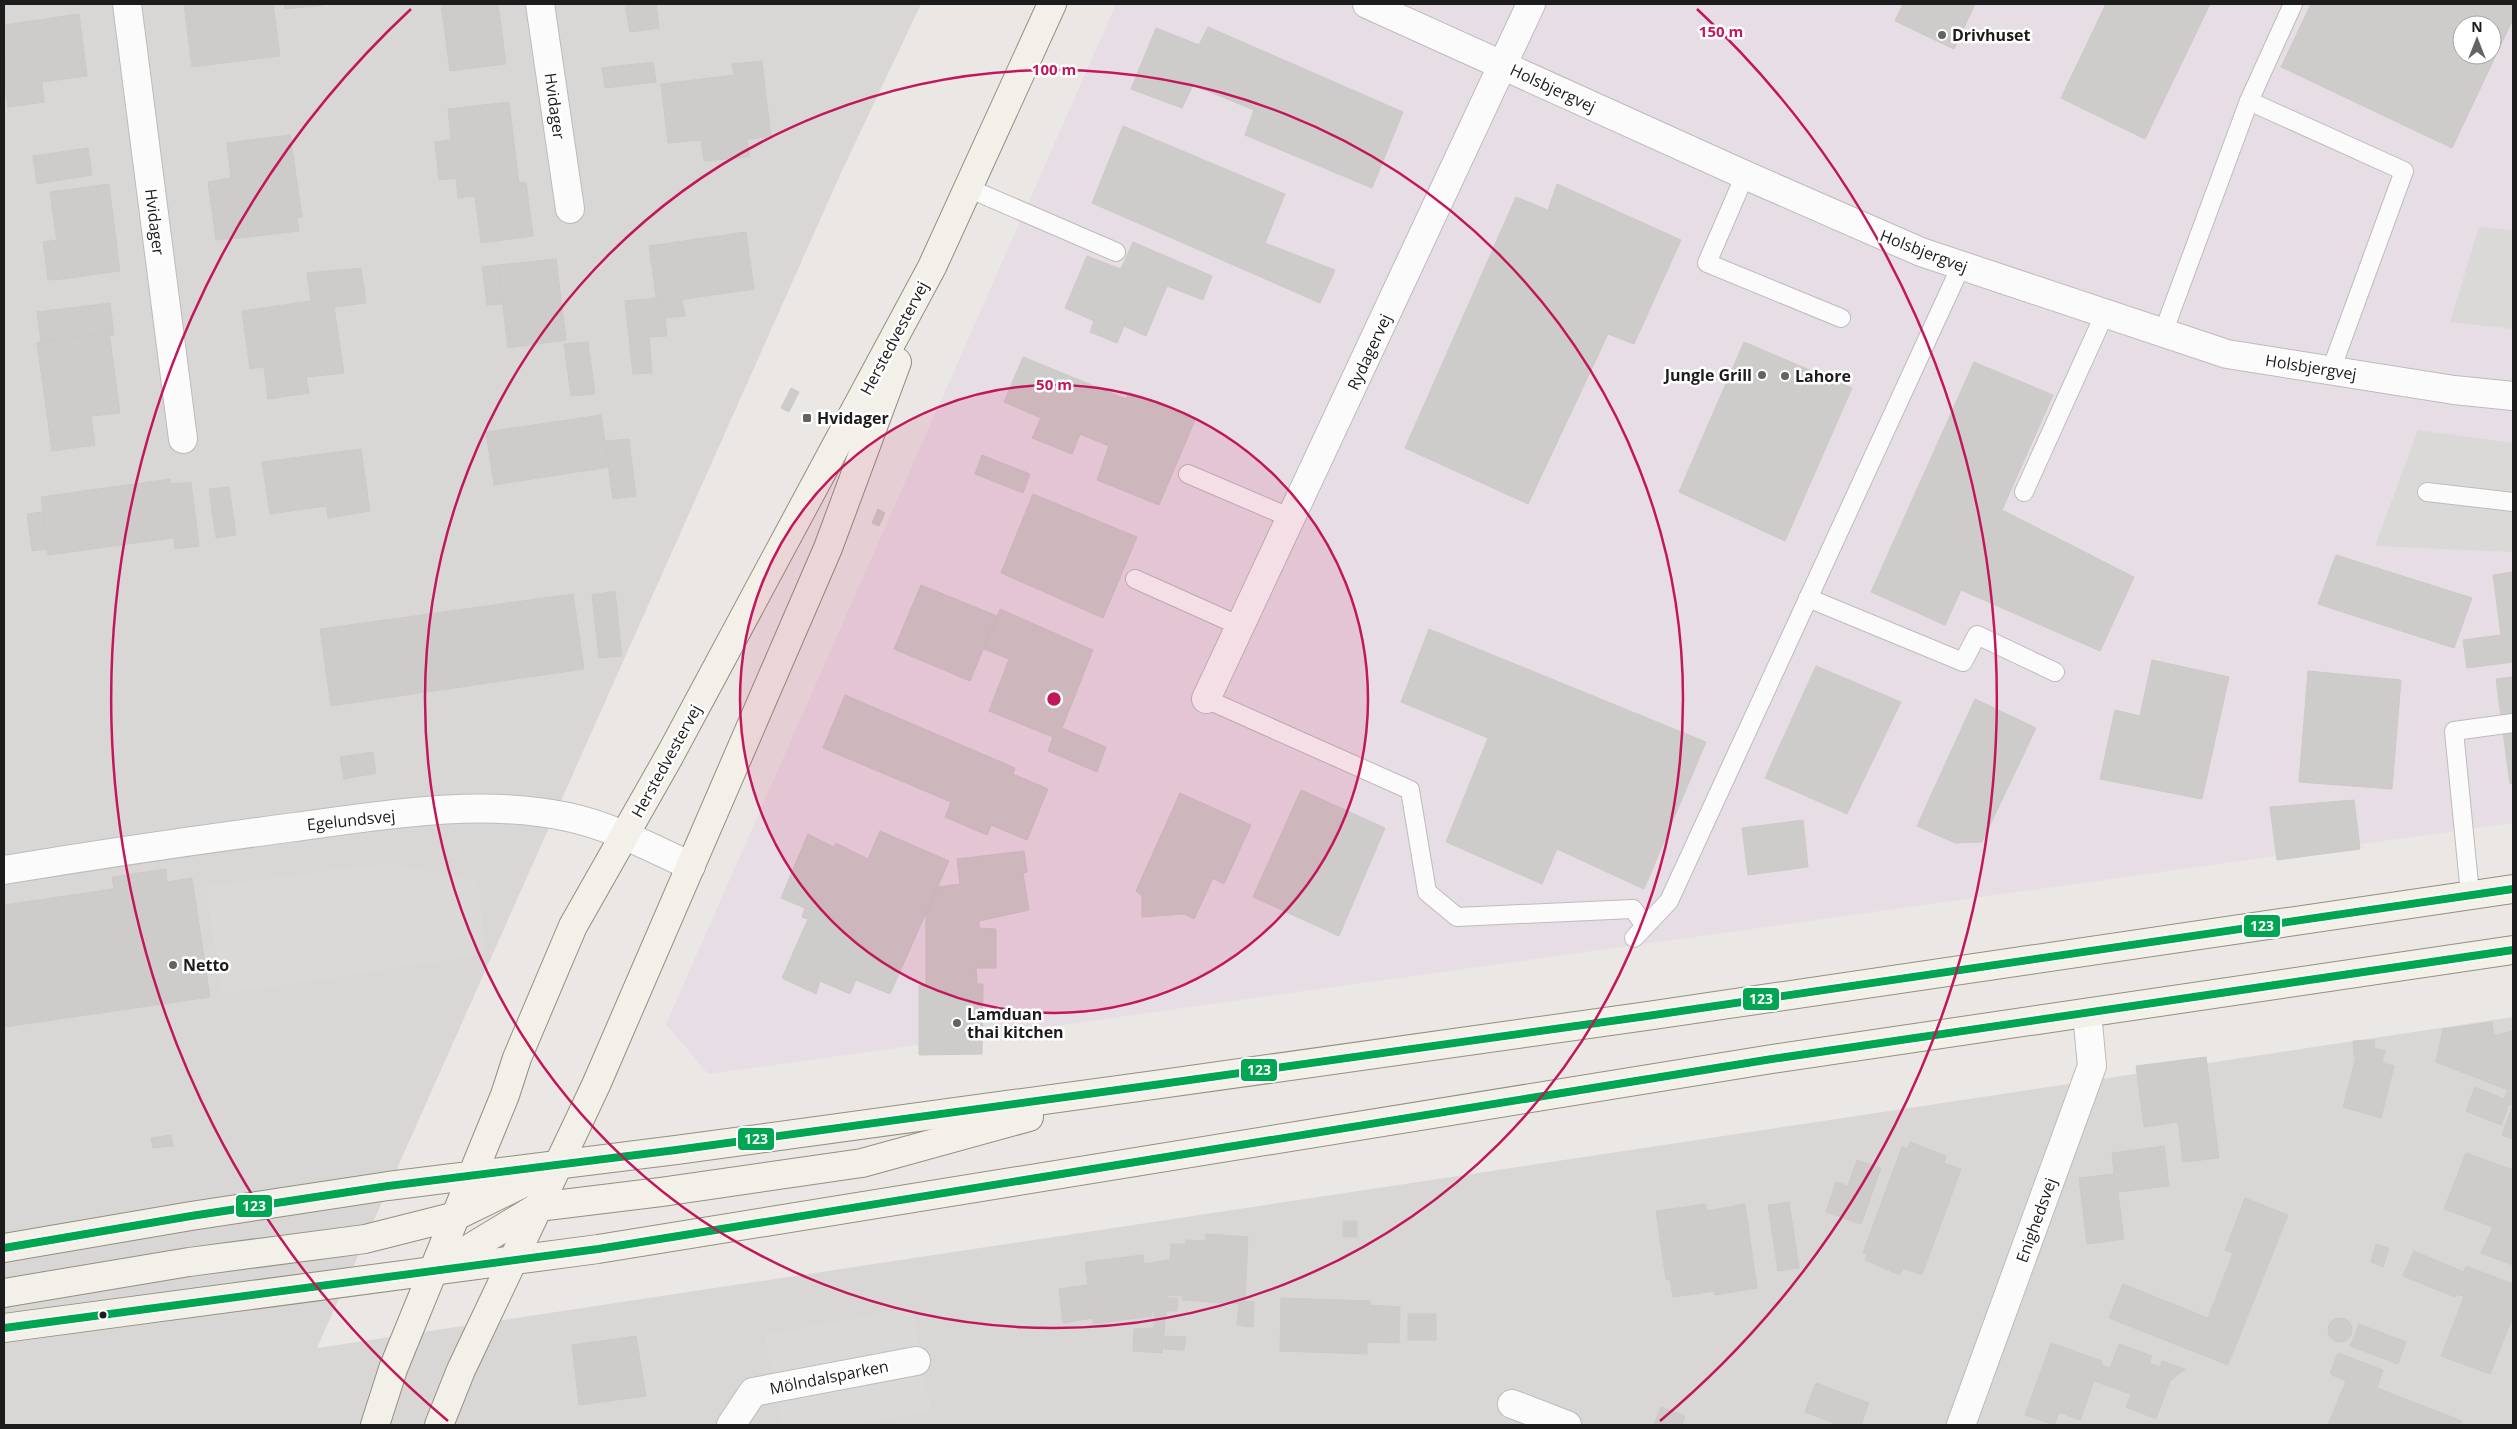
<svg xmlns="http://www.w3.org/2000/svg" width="2517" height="1429" font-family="'Open Sans',sans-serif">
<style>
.residential{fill:#d9d7d6}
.industrial{fill:#e7dde5;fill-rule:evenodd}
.parking{fill:#dad9d8}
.building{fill:#ceccca;stroke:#cdc9c6;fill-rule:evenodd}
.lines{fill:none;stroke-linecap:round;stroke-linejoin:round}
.lane-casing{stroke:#bdbcbb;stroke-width:20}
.street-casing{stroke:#bdbcbb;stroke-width:30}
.secondary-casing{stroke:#93907f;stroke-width:30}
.lane{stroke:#fcfbfb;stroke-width:18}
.street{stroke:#fcfbfb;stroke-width:28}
.secondary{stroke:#f2f0e9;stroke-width:28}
.bus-1-casing{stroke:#fff;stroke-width:11}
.bus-1{stroke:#00a651;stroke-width:8}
.ring{fill:none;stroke:#c2185b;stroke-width:2.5}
.poi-dot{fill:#646362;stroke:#fff;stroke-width:2}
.bus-dot{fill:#1c1c1c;stroke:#fff;stroke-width:2}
.labels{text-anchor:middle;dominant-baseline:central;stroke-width:5;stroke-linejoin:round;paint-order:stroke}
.poi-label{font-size:16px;font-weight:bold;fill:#1c1c1c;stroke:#fff;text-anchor:start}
.street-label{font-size:16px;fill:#1c1c1c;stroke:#fff}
.centre{fill:#c2185b;stroke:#fff;stroke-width:2.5}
.ring-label{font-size:15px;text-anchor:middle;font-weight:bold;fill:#c2185b;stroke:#fff;stroke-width:5;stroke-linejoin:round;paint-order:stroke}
.line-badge{stroke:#fff;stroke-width:2}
.badge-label{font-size:14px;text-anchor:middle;font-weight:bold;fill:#fff}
</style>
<rect width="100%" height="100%" fill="#eae7e5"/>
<path class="residential" d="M4 4H921L840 175 317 1348 2513 1017V1425H4Z"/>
<path class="industrial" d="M1116 4H2513V823L708 1074 666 1024ZM2462 25H2492V55H2462Z"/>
<g class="parking">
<path d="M2479 227 2513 230V329L2450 322Z"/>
<path d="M2418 430 2513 443V552L2375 546Z"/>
<path d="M390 863 478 882 486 954 222 994 206 887Z"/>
<path d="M912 1308 931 1411 854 1425H782L765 1335Z"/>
</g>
<g class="building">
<path d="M184 4H273L280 56 192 67Z"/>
<path d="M284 4H324V5L285 9Z"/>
<path d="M441 4H498L506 64 450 71Z"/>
<path d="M656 4 659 28 630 32 625 5Z"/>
<path d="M1903 4H1975L1954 49 1895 21Z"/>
<path d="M2106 4H2210L2145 139 2061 98Z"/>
<path d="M2311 4H2513V19L2452 148 2281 67ZM2462 25H2492V55H2462Z"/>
<path d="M79 14 87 76 5 87 4 25Z"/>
<path d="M1208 27 1403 112 1372 188 1245 135 1254 110 1193 85 1182 108 1131 89 1156 28 1199 45Z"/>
<path d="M762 61 771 137 747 139 750 157 704 161 701 140 668 143 661 84 734 75 732 64Z"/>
<path d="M653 62 656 82 605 88 602 68Z"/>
<path d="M42 82 44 102 8 107 5 87Z"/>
<path d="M509 102 519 183 526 182 533 236 481 243 475 196 458 198 456 178 439 180 435 142 451 140 448 109Z"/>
<path d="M1123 126 1285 194 1265 243 1335 270 1320 303 1092 203Z"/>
<path d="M290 135 302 217 247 224 249 237 216 240 208 182 231 178 227 143Z"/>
<path d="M88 148 92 175 37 184 33 156Z"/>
<path d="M109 184 120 271 62 279 50 192Z"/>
<path d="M1557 184 1681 240 1634 344 1608 334 1528 504 1405 448 1516 197 1548 210Z"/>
<path d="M297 217 299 231 249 237 247 224Z"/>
<path d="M746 232 754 289 657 303 649 246Z"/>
<path d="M57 240 62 279 48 280 43 242Z"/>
<path d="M1133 242 1212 276 1203 300 1167 286 1146 336 1124 326 1144 278 1121 269Z"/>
<path d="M1087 256 1144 278 1117 343 1090 332 1094 321 1065 308Z"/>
<path d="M556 259 566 340 508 348 498 265Z"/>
<path d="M498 265 503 304 487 305 482 267Z"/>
<path d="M361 268 366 303 334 307 344 373 306 377 309 393 268 399 264 367 250 369 242 311 311 301 307 273Z"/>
<path d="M656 298 657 303 682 299 685 316 665 318 667 336 649 337 652 373 633 374 625 301Z"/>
<path d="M110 303 114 335 109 336V332L41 342 37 312Z"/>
<path d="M109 332 120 413 91 416 95 445 52 451 37 343Z"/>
<path d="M588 342 595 394 571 396 564 344Z"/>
<path d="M1744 342 1852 388 1785 541 1679 492Z"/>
<path d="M1023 357 1126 399 1129 392 1195 420 1159 505 1097 480 1109 446 1080 434 1072 454 1032 438 1041 418 1004 402Z"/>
<path d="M1974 362 2053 395 2002 510 2134 577 2100 651 1961 590 1945 625 1871 592Z"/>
<path d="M791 388 799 392 789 412 781 408Z"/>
<path d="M601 415 609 467 494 485 486 432Z"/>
<path d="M629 439 636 496 613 499 605 441Z"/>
<path d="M361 449 370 511 328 518 326 506 270 514 262 462Z"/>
<path d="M982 455 1030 474 1023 493 975 474Z"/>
<path d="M170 479 179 537 48 555 41 497Z"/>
<path d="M191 482 199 546 175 549 174 537H179L171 484Z"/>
<path d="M229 487 236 535 216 538 209 489Z"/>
<path d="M1033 494 1137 537 1103 618 1001 573Z"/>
<path d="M878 509 885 513 879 526 872 523Z"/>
<path d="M43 512 47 549 32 551 27 514Z"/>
<path d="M2336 555 2472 598 2454 648 2318 604Z"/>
<path d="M2513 572V662L2467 668 2463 640 2501 635 2493 575Z"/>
<path d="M921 585 997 616 970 681 894 649Z"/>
<path d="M615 591 622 656 599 658 592 595Z"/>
<path d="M573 594 584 669 331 706 320 629Z"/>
<path d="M1000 609 1093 650 1062 728 1106 747 1097 772 1048 751 1053 737 989 711 1009 659 984 649Z"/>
<path d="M1429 629 1706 742 1644 889 1557 849 1542 884 1446 842 1488 738 1401 702Z"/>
<path d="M2152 660 2229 677 2202 799 2100 779 2115 710 2140 716Z"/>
<path d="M1816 666 1901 702 1847 814 1765 778Z"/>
<path d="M2308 671 2401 680 2392 789 2299 782Z"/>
<path d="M2513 677V783L2510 784 2496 679Z"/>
<path d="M845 695 1015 768 1013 774 1048 789 1027 840 991 825 987 835 945 817 951 802 823 748Z"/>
<path d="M1975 699 2036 728 1982 842 1955 843 1917 826Z"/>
<path d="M373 752 376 773 344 779 340 757Z"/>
<path d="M1301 790 1385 828 1339 936 1253 897Z"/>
<path d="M1180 793 1251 825 1224 884 1213 878 1194 919 1184 914 1142 917V896L1136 891Z"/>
<path d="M2354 800 2360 849 2277 860 2270 807Z"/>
<path d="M1803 820 1808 867 1748 875 1742 828Z"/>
<path d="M880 831 949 861 890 994 856 980 850 994 820 981 816 994 782 978 808 919 802 917 805 908 781 898 808 834 834 847 836 843 868 859Z"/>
<path d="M1024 851 1027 872 1023 873 1029 910 979 921V928L996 929V968H976L977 984H983L982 1054 919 1055V985H926V915L938 887 960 884 957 859Z"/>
<path d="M166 869 167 882 192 878 210 997 4 1027V905L114 889 112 877Z"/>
<path d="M2492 1022 2494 1036 2513 1031V1139L2502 1135 2513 1105 2509 1104 2501 1125 2466 1111 2475 1087 2504 1099 2508 1090 2436 1062 2443 1029Z"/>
<path d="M2375 1040 2374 1048 2385 1051 2382 1063 2394 1066 2381 1118 2343 1107 2356 1057 2354 1056 2353 1041Z"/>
<path d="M2206 1057 2219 1158 2183 1162 2178 1122 2144 1127 2136 1066Z"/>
<path d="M171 1135 173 1146 153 1148 151 1138Z"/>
<path d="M1910 1142 1946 1156 1944 1163 1961 1169 1922 1275 1903 1268 1900 1275 1865 1260 1867 1254 1863 1253 1902 1147 1907 1149Z"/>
<path d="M2164 1146 2169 1186 2118 1192 2124 1239 2087 1244 2079 1178 2114 1174 2112 1153Z"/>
<path d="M2466 1153 2513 1170V1265L2481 1253 2493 1227 2444 1209Z"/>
<path d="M1857 1160 1881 1168 1861 1224 1826 1212 1836 1182 1848 1186Z"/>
<path d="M2245 1198 2288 1215 2228 1365 2109 1318 2123 1284 2208 1318 2233 1253 2225 1250Z"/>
<path d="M1789 1202 1799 1268 1778 1271 1768 1205Z"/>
<path d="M1706 1204 1707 1211 1745 1204 1757 1288 1715 1295 1714 1291 1673 1297 1670 1279 1666 1280 1656 1211Z"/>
<rect x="1343" y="1221" width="14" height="16"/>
<path d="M1206 1234 1248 1237 1245 1301 1254 1302 1253 1327 1237 1325 1239 1304 1182 1300V1296L1167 1295V1298H1178L1177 1311H1166L1162 1353 1133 1351 1134 1329 1154 1328V1311H1151L1152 1316 1093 1324V1318L1063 1323 1059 1289 1088 1285 1085 1262 1143 1255 1144 1264 1170 1260 1171 1244H1186V1240L1206 1241Z"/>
<path d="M2376 1244 2389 1248 2383 1267 2371 1262Z"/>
<path d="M2414 1251 2464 1272 2466 1266 2513 1284V1308L2511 1313 2513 1316 2490 1374 2441 1356 2464 1297 2457 1294 2455 1297 2403 1276Z"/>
<path d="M1281 1298 1370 1301V1305L1400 1307 1399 1343 1367 1342V1354L1280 1351Z"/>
<rect x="1408" y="1314" width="28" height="26"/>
<circle cx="2340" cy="1330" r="12"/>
<path d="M2359 1324 2406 1342 2398 1364 2350 1346Z"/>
<path d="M636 1336 646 1396 579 1405 572 1345Z"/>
<path d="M1165 1336 1186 1337 1184 1350 1164 1349Z"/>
<path d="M2051 1343 2102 1361 2101 1365 2110 1368 2119 1344 2152 1356 2149 1363 2160 1367 2162 1361 2185 1369 2170 1381 2156 1419 2126 1407 2131 1394 2094 1381 2080 1420 2059 1412 2054 1425 2025 1415Z"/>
<path d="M2338 1353 2383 1370 2377 1388 2462 1421 2460 1425H2328L2346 1381 2330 1374Z"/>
<path d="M1816 1383 1869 1403 1861 1425H1839L1805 1412Z"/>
<path d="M1661 1407 1685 1416 1682 1425H1654Z"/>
</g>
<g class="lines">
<g class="lane-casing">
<g id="lane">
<path d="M2249 101 2404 171 2331 370"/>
<path d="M1745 175 1707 263 1841 318"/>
<path d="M968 188 1116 252"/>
<path d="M2163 333 2249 101 2293 4"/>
<path d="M1188 474 1291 518"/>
<path d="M2024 492 2105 313"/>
<path d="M2427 492 2513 502"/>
<path d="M1135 579 1240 626"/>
<path d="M1808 598 1963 662 1977 635 2055 672"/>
<path d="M1206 699 1410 790 1427 892 1457 917 1633 909 1645 926"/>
<path d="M2470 894 2454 731 2513 723"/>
<path d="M1634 938 1669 901 1961 266"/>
</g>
</g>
<g class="street-casing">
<g id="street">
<path d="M127 4 183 439"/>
<path d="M540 4 570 209"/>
<path d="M1367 4 1745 175 1921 252 2227 354 2454 390 2513 396"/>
<path d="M1206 699 1531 4"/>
<path d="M4 870C101 854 197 840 295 827 384 815 479 798 568 817 611 826 651 848 691 866"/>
<path d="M1512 1404 1567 1425"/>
<path d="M731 1425 753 1392 916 1361"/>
<path d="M1961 1425 2092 1066 2087 1013"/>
</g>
</g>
<g class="secondary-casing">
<g id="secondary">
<path d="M4 1248 191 1216 388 1186 676 1150 1154 1085 1647 1016 2513 889"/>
<path d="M442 1265 538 1207 661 1192 862 1163 1029 1117"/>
<path d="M4 1293 189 1262 365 1239 456 1216 540 1175"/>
<path d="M4 1328 598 1249 1772 1059 2513 950"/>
<path d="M375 1425 393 1369 505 1095 517 1058 573 926 670 755 932 267 1052 4"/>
<path d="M439 1425 461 1370 596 1085 828 548 897 362"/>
</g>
</g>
<use href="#lane" class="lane"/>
<use href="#street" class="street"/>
<use href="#secondary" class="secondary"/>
<g class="bus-1-casing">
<g id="bus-1">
<path d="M4 1248 191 1216 388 1186 676 1150 1154 1085 1647 1016 2513 889"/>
<path d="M4 1328 598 1249 1772 1059 2513 950"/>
</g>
</g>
<use href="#bus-1" class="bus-1"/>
</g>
<circle cx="1054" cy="699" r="314" fill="#c2185b" fill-opacity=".12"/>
<g class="ring">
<circle cx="1054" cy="699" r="314"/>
<circle cx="1054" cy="699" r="629"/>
<path d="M448 1421A943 943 0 0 1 411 9M1697 9A943 943 0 0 1 1660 1421"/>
</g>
<g class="poi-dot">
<circle cx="1942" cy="35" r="5"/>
<circle cx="1762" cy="375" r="5"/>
<circle cx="1785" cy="376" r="5"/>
<rect x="802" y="413" width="10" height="10" rx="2.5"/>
<circle cx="173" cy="965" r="5"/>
<circle cx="957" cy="1023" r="5"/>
</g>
<circle class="bus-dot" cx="103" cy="1315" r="4.5"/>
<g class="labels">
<g class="poi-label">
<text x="1952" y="35">Drivhuset</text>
<text x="1752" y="375" text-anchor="end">Jungle Grill</text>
<text x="1795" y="376">Lahore</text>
<text x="817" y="418">Hvidager</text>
<text x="183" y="965">Netto</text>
<text x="967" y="1014">Lamduan<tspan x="967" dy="18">thai kitchen</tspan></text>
</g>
<g class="street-label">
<text transform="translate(1553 88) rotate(25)">Holsbjergvej</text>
<text transform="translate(555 106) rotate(82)">Hvidager</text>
<text transform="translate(155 222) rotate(83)">Hvidager</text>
<text transform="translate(1924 251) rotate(21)">Holsbjergvej</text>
<text transform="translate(894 338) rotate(-62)">Herstedvestervej</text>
<text transform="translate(1369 352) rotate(-65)">Rydagervej</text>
<text transform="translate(2311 367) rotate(9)">Holsbjergvej</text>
<text transform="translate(666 761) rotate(-61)">Herstedvestervej</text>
<text transform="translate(351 820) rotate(-6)">Egelundsvej</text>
<text transform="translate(2036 1220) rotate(-70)">Enighedsvej</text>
<text transform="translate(829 1377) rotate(-11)">Mölndalsparken</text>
</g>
</g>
<circle cx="1054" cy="699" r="8" class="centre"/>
<g class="ring-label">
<text x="1721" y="37">150 m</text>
<text x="1054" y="75">100 m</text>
<text x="1054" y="390">50 m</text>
</g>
<g class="line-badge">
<rect x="2243" y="914" width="38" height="24" rx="5" fill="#00a651"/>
<rect x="1742" y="987" width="38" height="24" rx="5" fill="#00a651"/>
<rect x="1240" y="1058" width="38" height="24" rx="5" fill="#00a651"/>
<rect x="737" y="1127" width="38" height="24" rx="5" fill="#00a651"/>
<rect x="235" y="1194" width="38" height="24" rx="5" fill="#00a651"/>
</g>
<g class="badge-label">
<text x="2262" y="931">123</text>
<text x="1761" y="1004">123</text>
<text x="1259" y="1075">123</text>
<text x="756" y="1144">123</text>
<text x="254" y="1211">123</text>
</g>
<rect width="2517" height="1429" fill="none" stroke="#1c1c1c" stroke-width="10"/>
<g transform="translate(2477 40)"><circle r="24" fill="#ffffff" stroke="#a4a4a4"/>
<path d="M0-4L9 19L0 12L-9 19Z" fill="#646362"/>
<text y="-8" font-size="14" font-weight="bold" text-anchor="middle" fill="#1c1c1c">N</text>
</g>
</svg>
